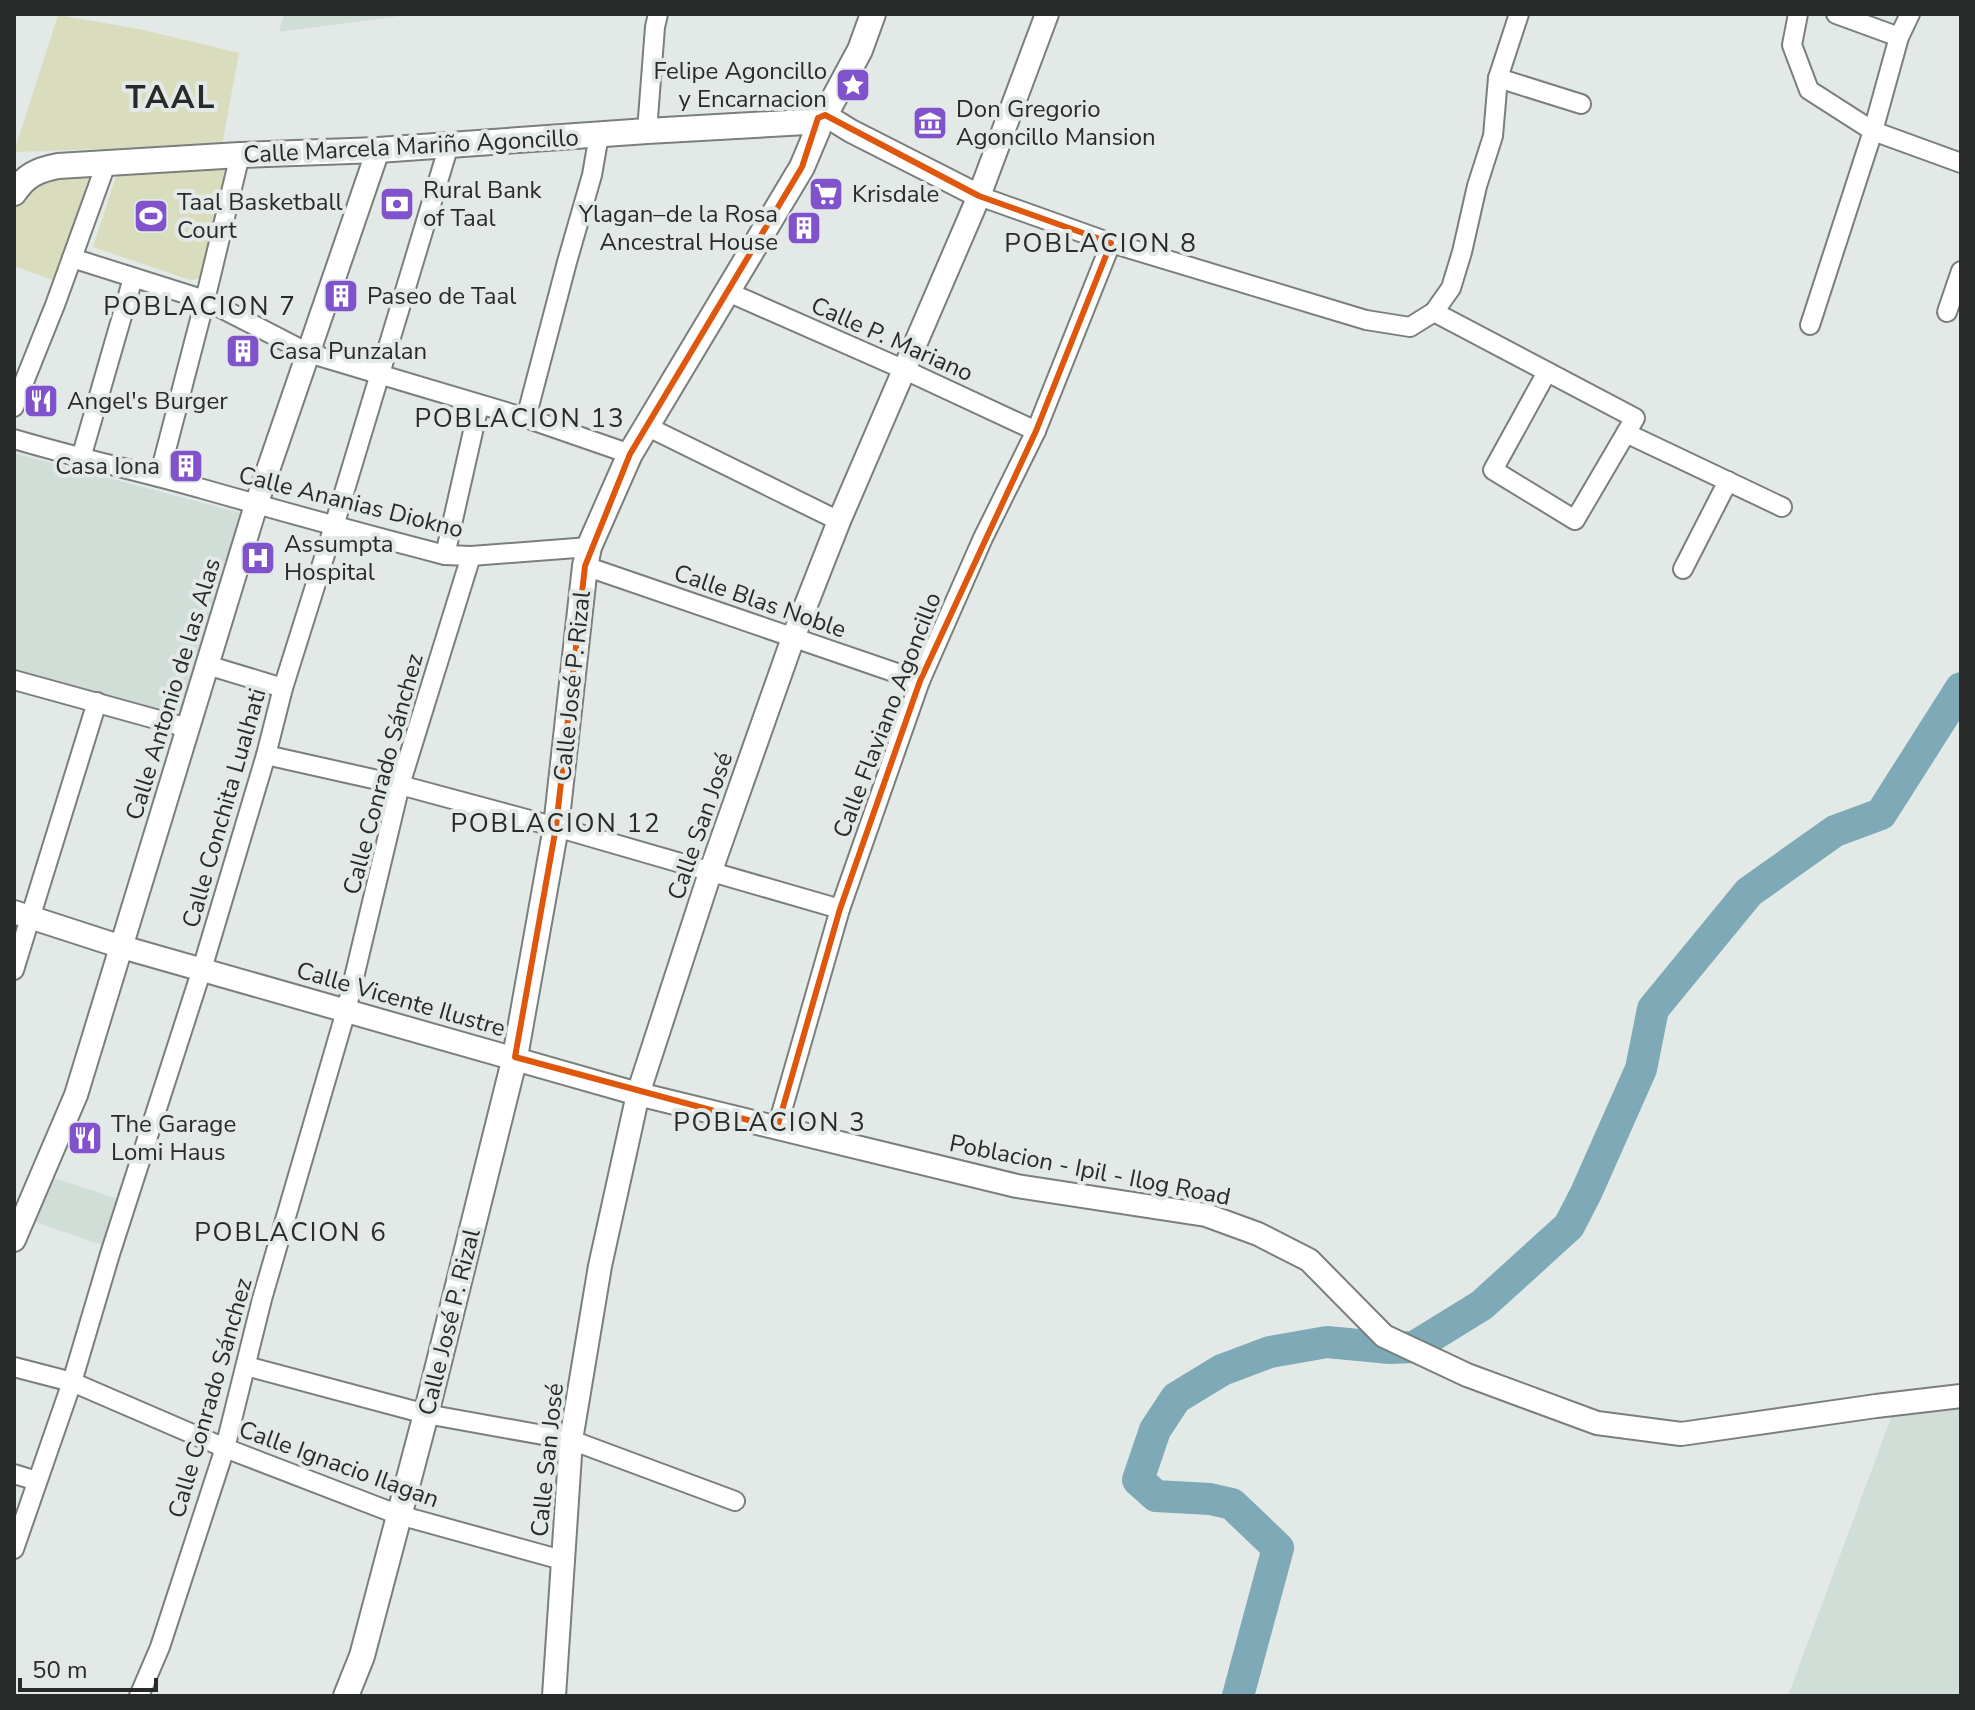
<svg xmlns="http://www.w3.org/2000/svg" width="1975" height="1710" font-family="'Nunito Sans',sans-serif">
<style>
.built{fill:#d1ddd7}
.green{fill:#daddbd}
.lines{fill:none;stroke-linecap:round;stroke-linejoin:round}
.river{stroke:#7eaab7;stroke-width:32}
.minor-casing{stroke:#7a7f7c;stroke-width:22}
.tertiary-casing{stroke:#7a7f7c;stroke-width:26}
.secondary-casing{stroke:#7a7f7c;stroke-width:28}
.minor{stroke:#fff;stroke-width:18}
.tertiary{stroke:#fff;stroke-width:22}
.secondary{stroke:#fff;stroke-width:24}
.marked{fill:none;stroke:#de570d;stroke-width:6;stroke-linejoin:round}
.labels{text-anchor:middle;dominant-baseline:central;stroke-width:8;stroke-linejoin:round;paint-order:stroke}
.poi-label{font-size:24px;fill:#282b29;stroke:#e3e9e6;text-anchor:start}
.street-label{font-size:24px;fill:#282b29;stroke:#e3e9e6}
.neighbourhood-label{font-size:26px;letter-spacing:2px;fill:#282b29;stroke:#e3e9e6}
.district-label{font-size:32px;font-weight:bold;letter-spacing:2px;fill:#282b29;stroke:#e3e9e6}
</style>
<rect width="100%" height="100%" fill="#e3e9e6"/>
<g class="built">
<path d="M284 14H415L279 32Z"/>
<path d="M14 453 241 513 181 717 14 670Z"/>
<path d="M45 1175 121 1200 105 1246 29 1220Z"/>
<path d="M1961 1404V1696H1788L1895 1407Z"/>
</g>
<g class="green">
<path d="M58 15 139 29 239 53 222 145 14 152Z"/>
<path d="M233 163 202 278 190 280 93 247 118 170Z"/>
<path d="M52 176 89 177 55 281 14 266V211C23 194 35 184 52 176Z"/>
</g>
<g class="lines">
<path class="river" d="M1238 1696 1278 1548 1232 1504 1210 1499 1156 1496 1138 1480 1155 1430 1176 1398 1222 1370 1270 1352 1327 1342 1390 1348 1414 1347 1482 1305 1569 1226 1586 1193 1641 1069 1653 1009 1749 892 1835 831 1881 814 1961 688"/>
<g class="minor-casing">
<g id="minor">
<path d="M1798 14 1792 45 1809 90 1873 131 1961 163"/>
<path d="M1836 14 1899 37"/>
<path d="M1498 78 1581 104"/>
<path d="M647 131 655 27 658 14"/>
<path d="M979 196 1111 243 1366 320 1410 327 1434 312 1451 288 1462 252 1477 186 1493 136 1498 78 1519 14"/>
<path d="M72 258 205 300 308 353 526 418 630 454"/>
<path d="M728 292 905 370 1036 431"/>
<path d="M1434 312 1635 418 1626 433 1782 507"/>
<path d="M1947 312 1961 271"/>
<path d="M1810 325 1873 131 1899 37 1910 14"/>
<path d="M1547 372 1493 470 1575 520 1626 433"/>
<path d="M14 407 55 305 106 164"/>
<path d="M526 418 567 262 592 175 599 135"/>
<path d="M646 426 839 521"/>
<path d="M14 439C77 458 140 471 203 489 284 512 364 534 445 555L471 556 589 547"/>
<path d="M81 458 133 278"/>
<path d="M159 477 205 300 240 155"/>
<path d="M445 555 479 405"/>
<path d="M585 566 920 681"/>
<path d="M1683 569 1728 481"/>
<path d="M207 665 283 688"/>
<path d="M14 680 188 728"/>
<path d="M266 755 400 785 556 827 840 909"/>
<path d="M14 970 97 702"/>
<path d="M777 1128 840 909 920 681 983 538 1036 431 1111 243"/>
<path d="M246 1366 426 1414 571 1440 735 1501"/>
<path d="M14 1367 72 1382 225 1448 399 1515 562 1560"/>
<path d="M14 1474 37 1481"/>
<path d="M14 1549 72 1382 110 1254 202 969 266 755 283 688 334 526 449 145"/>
<path d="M139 1696 160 1647 225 1448 262 1299 346 1011 400 785 471 556"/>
</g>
</g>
<g class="tertiary-casing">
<g id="tertiary">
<path d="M825 115 851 131 979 196"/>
<path d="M14 912 122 947 638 1094 1017 1186 1206 1215 1258 1234 1309 1260 1384 1336 1467 1375 1597 1423 1681 1434 1876 1406 1961 1396"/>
<path d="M14 1240 76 1095 256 505 378 150"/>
<path d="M554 1696 571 1440 600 1266 638 1094 710 873 793 638 839 521 979 196 1047 14"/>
</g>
</g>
<g class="secondary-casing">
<g id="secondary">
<path d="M14 193C25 176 37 170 58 166L240 155 378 150 647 131 806 122 825 115 860 50 873 14"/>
<path d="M346 1696 362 1656 426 1414 515 1057 556 827 585 566 589 547 630 454 802 167 818 129V118"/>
</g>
</g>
<use href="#minor" class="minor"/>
<use href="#tertiary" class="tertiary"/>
<use href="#secondary" class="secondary"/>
</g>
<path class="marked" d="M825 115 979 196 1111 243 1036 431 920 681 840 909 777 1128 515 1057 556 827 585 566 630 454 802 167 818 118Z"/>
<defs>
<g id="sight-square" transform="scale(1.8)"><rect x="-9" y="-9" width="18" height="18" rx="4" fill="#8052cb" stroke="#e3e9e6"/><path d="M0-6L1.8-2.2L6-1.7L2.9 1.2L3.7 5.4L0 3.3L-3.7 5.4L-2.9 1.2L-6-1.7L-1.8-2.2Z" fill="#fff"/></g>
<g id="museum-square" transform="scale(1.8)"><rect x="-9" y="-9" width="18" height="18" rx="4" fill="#8052cb" stroke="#e3e9e6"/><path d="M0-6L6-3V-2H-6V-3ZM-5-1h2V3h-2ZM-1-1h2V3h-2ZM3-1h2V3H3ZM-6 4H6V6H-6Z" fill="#fff"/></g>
<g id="supermarket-square" transform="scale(1.8)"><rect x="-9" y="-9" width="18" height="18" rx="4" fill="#8052cb" stroke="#e3e9e6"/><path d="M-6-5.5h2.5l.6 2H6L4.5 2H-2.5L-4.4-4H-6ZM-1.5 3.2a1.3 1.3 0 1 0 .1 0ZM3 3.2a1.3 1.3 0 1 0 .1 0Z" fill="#fff"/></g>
<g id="bank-square" transform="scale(1.8)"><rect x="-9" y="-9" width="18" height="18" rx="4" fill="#8052cb" stroke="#e3e9e6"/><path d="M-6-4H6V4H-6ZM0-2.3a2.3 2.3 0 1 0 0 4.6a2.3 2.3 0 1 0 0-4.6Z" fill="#fff"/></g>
<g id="stadium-square" transform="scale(1.8)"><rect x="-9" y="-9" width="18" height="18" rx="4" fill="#8052cb" stroke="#e3e9e6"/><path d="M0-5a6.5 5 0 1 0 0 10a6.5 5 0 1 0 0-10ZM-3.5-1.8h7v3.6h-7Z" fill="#fff"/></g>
<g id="building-square" transform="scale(1.8)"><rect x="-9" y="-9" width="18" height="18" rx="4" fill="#8052cb" stroke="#e3e9e6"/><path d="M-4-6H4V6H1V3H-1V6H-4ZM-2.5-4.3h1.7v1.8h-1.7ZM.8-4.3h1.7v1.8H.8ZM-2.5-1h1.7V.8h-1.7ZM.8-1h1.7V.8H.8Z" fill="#fff"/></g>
<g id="restaurant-square" transform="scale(1.8)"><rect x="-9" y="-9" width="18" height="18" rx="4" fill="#8052cb" stroke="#e3e9e6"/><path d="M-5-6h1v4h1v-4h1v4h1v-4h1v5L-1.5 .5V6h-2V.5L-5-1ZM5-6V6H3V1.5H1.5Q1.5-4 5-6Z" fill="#fff"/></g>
<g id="hospital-square" transform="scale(1.8)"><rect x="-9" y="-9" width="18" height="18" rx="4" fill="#8052cb" stroke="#e3e9e6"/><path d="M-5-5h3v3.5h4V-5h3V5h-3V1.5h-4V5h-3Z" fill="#fff"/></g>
</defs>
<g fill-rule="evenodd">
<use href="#sight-square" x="853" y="85"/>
<use href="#museum-square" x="930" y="123"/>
<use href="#supermarket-square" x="826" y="194"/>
<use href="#bank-square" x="397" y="204"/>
<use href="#stadium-square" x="151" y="216"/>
<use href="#building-square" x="804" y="228"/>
<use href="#building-square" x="341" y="296"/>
<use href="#building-square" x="243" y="351"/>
<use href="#restaurant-square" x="41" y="401"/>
<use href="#building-square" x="186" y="466"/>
<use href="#hospital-square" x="258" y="558"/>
<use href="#restaurant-square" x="85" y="1138"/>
</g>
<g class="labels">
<g class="poi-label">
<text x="827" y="71" text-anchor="end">Felipe Agoncillo<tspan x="827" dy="28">y Encarnacion</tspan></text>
<text x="956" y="109">Don Gregorio<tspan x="956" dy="28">Agoncillo Mansion</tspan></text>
<text x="423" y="190">Rural Bank<tspan x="423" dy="28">of Taal</tspan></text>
<text x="852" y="194">Krisdale</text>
<text x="177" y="202">Taal Basketball<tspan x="177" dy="28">Court</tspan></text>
<text x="778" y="214" text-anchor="end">Ylagan–de la Rosa<tspan x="778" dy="28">Ancestral House</tspan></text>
<text x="367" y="296">Paseo de Taal</text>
<text x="269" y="351">Casa Punzalan</text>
<text x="67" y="401">Angel's Burger</text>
<text x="160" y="466" text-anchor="end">Casa Iona</text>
<text x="284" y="544">Assumpta<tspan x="284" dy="28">Hospital</tspan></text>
<text x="111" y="1124">The Garage<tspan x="111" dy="28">Lomi Haus</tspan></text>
</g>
<g class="street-label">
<text transform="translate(411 146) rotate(-3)">Calle Marcela Mariño Agoncillo</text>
<text transform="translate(892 339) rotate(24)">Calle P. Mariano</text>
<text transform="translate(351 502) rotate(14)">Calle Ananias Diokno</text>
<text transform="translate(760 601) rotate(19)">Calle Blas Noble</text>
<text transform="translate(572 686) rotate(-84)">Calle José P. Rizal</text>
<text transform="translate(173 689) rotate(-73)">Calle Antonio de las Alas</text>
<text transform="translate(887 715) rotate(-69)">Calle Flaviano Agoncillo</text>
<text transform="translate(383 774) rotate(-75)">Calle Conrado Sánchez</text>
<text transform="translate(224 808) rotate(-74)">Calle Conchita Lualhati</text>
<text transform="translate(700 826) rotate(-71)">Calle San José</text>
<text transform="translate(401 999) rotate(16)">Calle Vicente Ilustre</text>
<text transform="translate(1090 1170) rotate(11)">Poblacion - Ipil - Ilog Road</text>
<text transform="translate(449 1322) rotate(-76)">Calle José P. Rizal</text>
<text transform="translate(210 1398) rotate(-74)">Calle Conrado Sánchez</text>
<text transform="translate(547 1460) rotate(-84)">Calle San José</text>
<text transform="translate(339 1464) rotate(20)">Calle Ignacio Ilagan</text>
</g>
<g class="neighbourhood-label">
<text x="1101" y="243">POBLACION 8</text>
<text x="200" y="306">POBLACION 7</text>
<text x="520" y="418">POBLACION 13</text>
<text x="556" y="823">POBLACION 12</text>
<text x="770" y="1122">POBLACION 3</text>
<text x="291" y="1232">POBLACION 6</text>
</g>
<g class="district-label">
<text x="171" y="97">TAAL</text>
</g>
</g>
<rect width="1975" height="1710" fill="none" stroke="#282b29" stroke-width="32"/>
<path d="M20 1678v12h136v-12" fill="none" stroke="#282b29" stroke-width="4"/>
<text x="32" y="1678" font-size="24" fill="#282b29" stroke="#e3e9e6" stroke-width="6" paint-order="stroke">50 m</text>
</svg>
